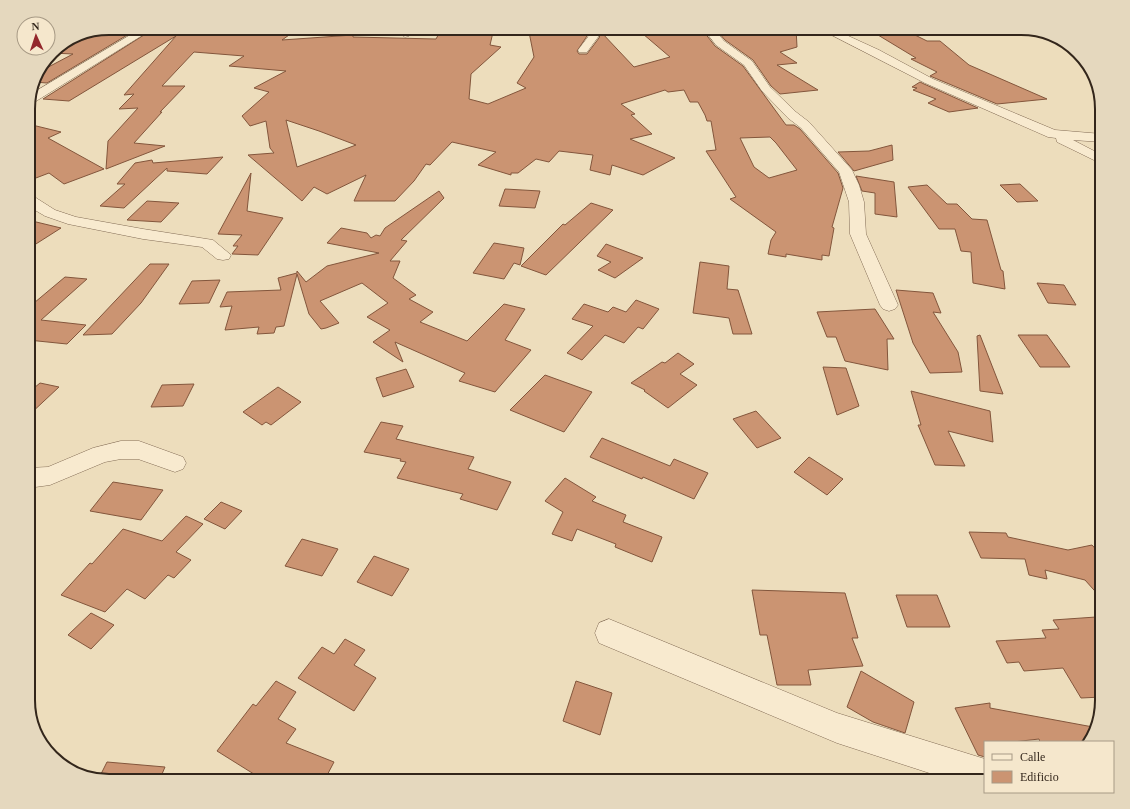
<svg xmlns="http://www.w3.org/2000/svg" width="1130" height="809" font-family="Georgia,serif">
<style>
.building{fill:#cb9472;stroke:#83563c;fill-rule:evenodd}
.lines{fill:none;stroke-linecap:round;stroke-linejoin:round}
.minor-casing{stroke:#846d56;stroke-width:1}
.minor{fill:#f8eacf;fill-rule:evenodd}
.rim{fill:none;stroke:#33261b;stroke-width:2}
</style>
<rect width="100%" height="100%" fill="#edddbc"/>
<g class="building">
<path d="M109 28H139L47 83 34 82 37 73 73 54 52 53 54 50 82 35H94Z"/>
<path d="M155 28 209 30 211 28H299L282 40 353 35V37L436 39 442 28H494L490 45 501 47 471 74 469 99 488 104 526 88 517 83 534 57 529 32 589 28 587 36 577 51 579 54H587L599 38 601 32 634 67 670 57 636 28H684L687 33 704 32 715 46 743 66 786 125H794L800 129 838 173 843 188 832 227 834 228 829 256 822 255V260L786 254V257L768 254 771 240 776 232 730 199 736 197 706 151 716 150 711 121H707L705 115 698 102H690L684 90 668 92 665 90 621 104 635 114 631 115 652 134 630 139 675 158 643 175 612 165 610 175 590 170 593 155 559 151 549 162 536 159 518 173H511V175L478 165 496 152 452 142 430 165 426 164 414 181 395 201H354L366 175 327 194 314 187 302 201 248 155 274 153 270 148 266 121 250 126 242 116 269 92 254 88 286 71 229 66 244 56 194 52 162 86H185L160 112H162L134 143 165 146 106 169 108 141 138 108 119 109 134 94 124 95 176 36 69 101 43 99ZM286 120 319 131 356 145 297 167ZM770 137 776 143 797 170 769 178 754 167 740 138Z"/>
<path d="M733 28H796L797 47 780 52 797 63 777 65 818 90 780 94 771 86 753 60 725 40 718 32H737Z"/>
<path d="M913 34 927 41H940L969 65 1047 99 997 104 930 76 937 72 911 59 916 58 878 35Z"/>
<path d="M920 82 924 84 978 108 949 112 928 103 936 99 913 90 917 88 912 87Z"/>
<path d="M28 124 61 132 48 138 104 169 64 184 49 173 28 181Z"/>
<path d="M892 145 893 160 854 171 838 152 869 151Z"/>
<path d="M223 157 207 174 167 171V168L124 208 100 206 125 184H117L135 163 152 160 153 163Z"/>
<path d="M251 173 247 211 283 218 258 255 232 254 238 246H233L242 235 218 234Z"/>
<path d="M856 176 894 182 897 217 875 214V193L862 191Z"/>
<path d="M1020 184 1038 201 1017 202 1000 185Z"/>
<path d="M927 185 947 204H957L972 219 987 220 1001 270 1003 271 1005 289 973 283 971 252 961 251 955 229H939L908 187Z"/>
<path d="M505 189 540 191 535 208 499 206Z"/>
<path d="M439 191 444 198 401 240 407 241 390 261H400L393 278 416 295 409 299 433 312 420 322 467 341 504 304 525 309 505 340 531 350 495 392 459 381 465 373 395 342 403 362 373 342 390 330 367 317 388 303 362 283 320 301 339 323 326 328 321 329 309 314 297 274 284 326 276 327 274 333 257 334 259 327 225 330 232 306 220 307 227 292 281 290 278 278 297 273V271L306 282 327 266 379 253 327 243 341 228 367 233 371 238 376 235 380 236 385 228Z"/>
<path d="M147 201 179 203 161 222 127 220Z"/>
<path d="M591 203 613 210 546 275 521 266 563 224 565 225Z"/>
<path d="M28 220 61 228 28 249Z"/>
<path d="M494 243 524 248 520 265 514 263 504 279 473 273Z"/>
<path d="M606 244 643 258 615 278 598 270 611 262 597 256Z"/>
<path d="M700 262 729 266 727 289 738 290 752 334H733L729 318 693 313Z"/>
<path d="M150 264H169L141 303 112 334 83 335Z"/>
<path d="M65 277 87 279 41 320 86 325 67 344 28 340V308Z"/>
<path d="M220 280 209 303 179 304 192 281Z"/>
<path d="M1037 283 1064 285 1076 305 1048 303Z"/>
<path d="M896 290 933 293 941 313 933 312 958 352 962 372 930 373 913 343Z"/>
<path d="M636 300 659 309 643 329 638 327 624 343 605 335 582 360 567 353 593 326 572 319 584 304 608 312 613 307 626 312Z"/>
<path d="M875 309 894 339H887L888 370 845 361 836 337H827L817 312Z"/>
<path d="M980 335 1003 394 980 391 977 336Z"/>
<path d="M1018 335H1047L1070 367H1040Z"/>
<path d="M678 353 694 364 680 374 697 385 668 408 644 391 645 390 631 383 662 362 665 363Z"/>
<path d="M823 367 846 368 859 406 837 415Z"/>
<path d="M406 369 414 387 383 397 376 378Z"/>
<path d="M545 375 592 392 564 432 510 410Z"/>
<path d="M40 383 59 387 28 416V393Z"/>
<path d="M194 384 183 406 151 407 162 385Z"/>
<path d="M278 387 301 402 271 425 266 422 262 425 243 412Z"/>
<path d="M911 391 990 411 993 442 948 431 965 466 935 465 918 425H921Z"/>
<path d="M756 411 781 438 757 448 733 419Z"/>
<path d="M381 422 403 426 396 439 474 457 468 469 511 482 497 510 460 499 463 494 397 478 406 462 400 461 401 459 364 452Z"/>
<path d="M602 438 670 466 674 459 708 473 694 499 643 477 642 479 590 457Z"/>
<path d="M809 457 843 479 827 495 794 472Z"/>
<path d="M565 478 596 497 592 501 626 515 623 522 662 537 652 562 615 547 616 544 577 529 572 541 552 534 563 512 545 501Z"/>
<path d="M113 482 163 490 141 520 90 511Z"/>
<path d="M221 502 242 511 225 529 204 519Z"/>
<path d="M186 516 203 524 176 552 191 560 174 578 168 575 145 599 127 589 105 612 61 595 90 563 92 564 123 529 162 541Z"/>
<path d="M969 532 1006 533 1008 537 1068 550 1092 545 1102 556V599L1085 580 1045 570 1047 579 1029 575 1025 559 981 558Z"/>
<path d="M302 539 338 549 322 576 285 566Z"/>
<path d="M374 556 409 569 392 596 357 582Z"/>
<path d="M752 590 845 593 858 638H852L863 666 808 670 811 685H777L767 635H760Z"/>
<path d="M896 595H937L950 627H907Z"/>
<path d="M91 613 114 625 91 649 68 635Z"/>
<path d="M1096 617 1102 627V697L1081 698 1063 668 1024 671 1019 662 1007 663 996 641 1046 638 1042 630 1059 629 1053 620Z"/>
<path d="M345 639 365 650 354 665 376 678 354 711 298 678 322 647 334 654Z"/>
<path d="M861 671 914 702 905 733 873 722 847 707Z"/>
<path d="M276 681 296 692 278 719 296 729 286 743 334 762 324 781H265L217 751 253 704 256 706Z"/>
<path d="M576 681 612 693 600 735 563 721Z"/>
<path d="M990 703V708L1093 727 1088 742H1040L1039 739 1013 742H985V757L978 755 955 708Z"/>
<path d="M107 762 165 767 159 781H109L99 778Z"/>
</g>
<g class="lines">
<g class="minor-casing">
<g id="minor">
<path d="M142 28H154L33 103H28L31 94Z"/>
<path d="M405 28H415L409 36 405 37 400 34Z"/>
<path d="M591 28H601L598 37 587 52H579L578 50 588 37Z"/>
<path d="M703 28H713L724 41 752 61 770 87 796 112 809 122 852 170 859 185 864 202 866 234 898 305 895 309 889 311 883 309 880 305 850 234 849 202 839 172 801 128 788 118 762 91 744 65 716 45Z"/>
<path d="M818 28H831L879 50 933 79 1055 130 1102 134V142L1073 140 1102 155V164L1057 142 1056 138 1048 137 925 83Z"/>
<path d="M28 195 33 196 55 210 76 217 143 229 213 240 231 255 229 259 223 260 217 259 202 247 143 239 68 224 45 216 28 206Z"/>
<path d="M121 441H139L183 457 186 463 183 469 175 472 138 459H121L105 462 50 485 28 488V468L48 467 93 448Z"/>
<path d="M609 619 837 713 985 759V781H954L837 743 599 643 595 633 599 623Z"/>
</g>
</g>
<use href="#minor" class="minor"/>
</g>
<path d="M0 0H1130V809H0ZM109 35H1021A74 74 0 0 1 1095 109V700A74 74 0 0 1 1021 774H109A74 74 0 0 1 35 700V109A74 74 0 0 1 109 35Z" fill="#e5d8be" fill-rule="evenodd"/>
<path class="rim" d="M109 35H1021A74 74 0 0 1 1095 109V700A74 74 0 0 1 1021 774H109A74 74 0 0 1 35 700V109A74 74 0 0 1 109 35Z"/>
<rect x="984" y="741" width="130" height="52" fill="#f5e7cc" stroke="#a79a85"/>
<rect x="992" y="754" width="20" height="6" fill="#f8eacf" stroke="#a79a85"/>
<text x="1020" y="761" font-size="12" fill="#33261b">Calle</text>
<rect x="992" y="771" width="20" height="12" fill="#cb9472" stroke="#a79a85"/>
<text x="1020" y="781" font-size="12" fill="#33261b">Edificio</text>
<g transform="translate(36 36) rotate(357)"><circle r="19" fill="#f5e7cc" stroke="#a79a85"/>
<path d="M0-3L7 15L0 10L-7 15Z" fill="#93272b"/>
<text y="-6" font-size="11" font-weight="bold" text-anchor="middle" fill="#33261b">N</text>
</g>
</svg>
